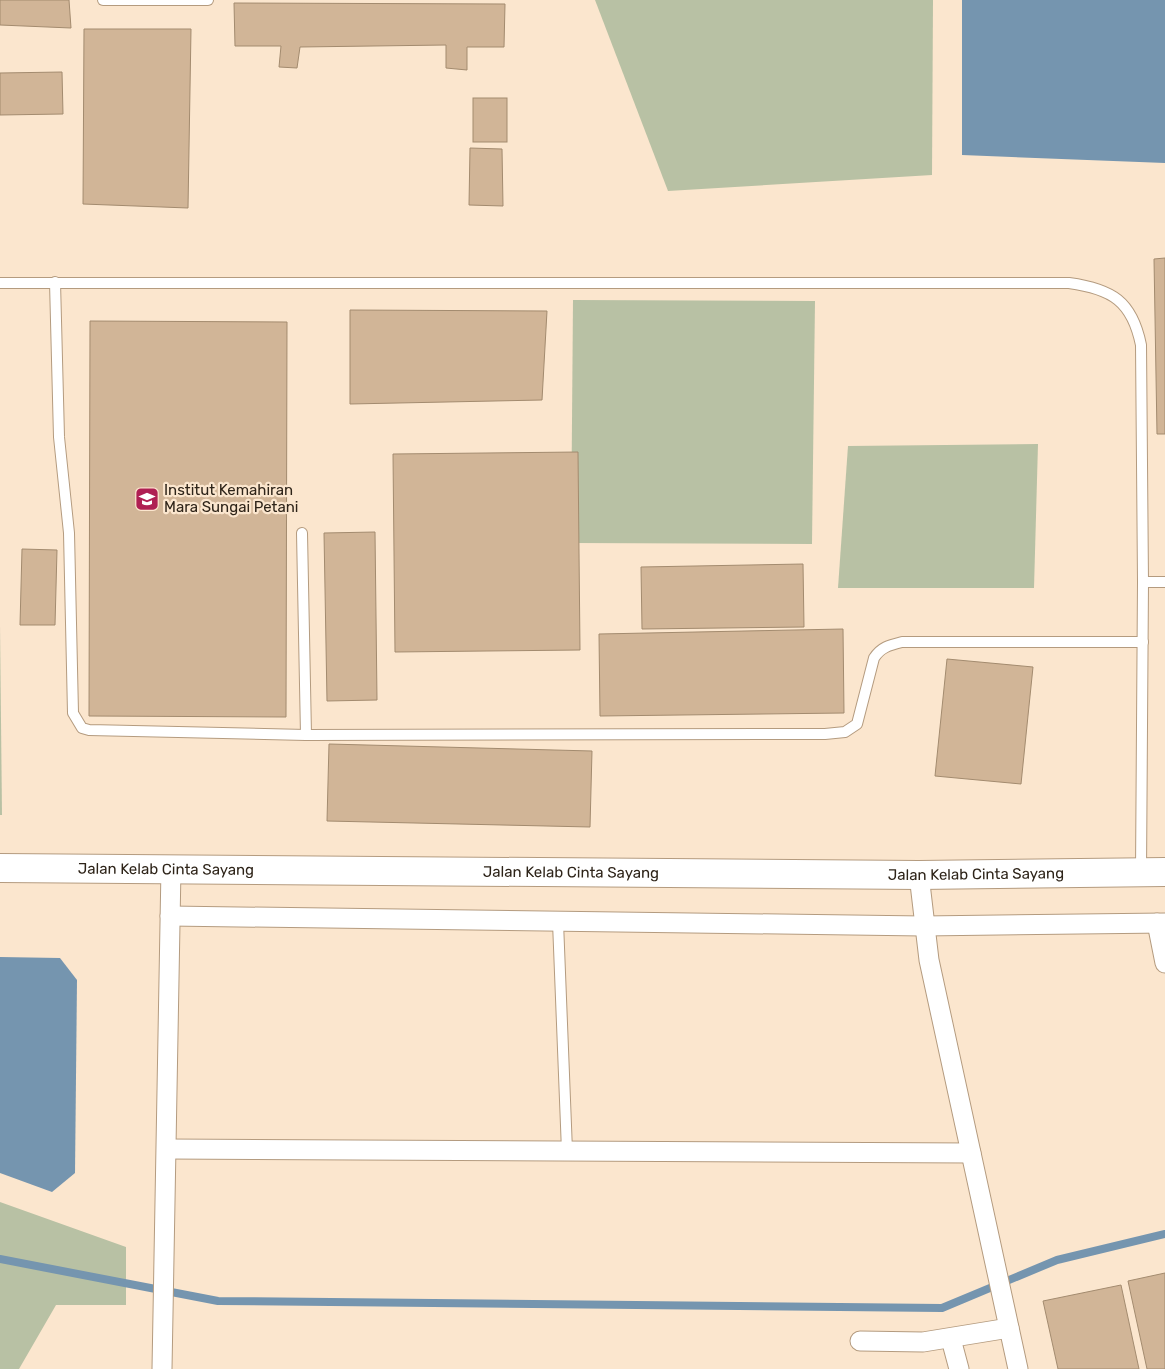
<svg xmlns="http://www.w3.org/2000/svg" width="1165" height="1369" font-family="Rubik,sans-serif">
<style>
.green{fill:#b8c1a4}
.water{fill:#7595af}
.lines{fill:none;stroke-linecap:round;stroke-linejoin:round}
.stream{stroke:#7595af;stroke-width:8}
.building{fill:#d1b597;stroke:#a38b6f}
.lane-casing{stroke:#b49b7f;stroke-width:12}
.street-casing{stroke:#b49b7f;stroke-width:21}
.secondary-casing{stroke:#b49b7f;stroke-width:30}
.lane{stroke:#fff;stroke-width:10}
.street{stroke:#fff;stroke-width:19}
.secondary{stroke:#fff;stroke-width:28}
.labels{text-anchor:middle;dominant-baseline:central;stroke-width:4.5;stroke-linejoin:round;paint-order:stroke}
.poi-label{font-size:15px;fill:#2e2419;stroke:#fbe6ce;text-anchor:start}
.street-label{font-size:15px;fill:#2e2419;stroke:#fbe6ce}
</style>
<rect width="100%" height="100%" fill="#fbe6ce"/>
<g class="green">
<path d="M595 0H933L932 175 668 191Z"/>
<path d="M573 300 815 301 812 544 571 543Z"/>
<path d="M1038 444 1034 588H838L848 446Z"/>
<path d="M0 624 2 815H0Z"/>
<path d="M0 1202 126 1247V1305H56L19 1369H0Z"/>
</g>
<g class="water">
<path d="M962 0H1165V163L962 155Z"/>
<path d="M0 957 60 958 77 980 75 1173 52 1192 0 1173Z"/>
</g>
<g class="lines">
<path class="stream" d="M0 1259 218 1301 942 1308 1057 1260 1165 1234"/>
</g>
<g class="building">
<path d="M0 0H69L71 28 0 25Z"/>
<path d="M234 3 505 4 504 47H467V70L446 68V45L300 47 297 68 279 67 281 46H235Z"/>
<path d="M84 29H191L188 208 83 204Z"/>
<path d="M62 72 63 114 0 115V73Z"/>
<rect x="473" y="98" width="34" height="44"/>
<path d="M470 148 502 149 503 206 469 205Z"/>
<path d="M1165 258V434H1157L1154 259Z"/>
<path d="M350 310 547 311 542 400 350 404Z"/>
<path d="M90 321 287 322 286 717 89 716Z"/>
<path d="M578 452 580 650 395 652 393 454Z"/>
<path d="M375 532 377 700 327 701 324 533Z"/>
<path d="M22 549 57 550 55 625H20Z"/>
<path d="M803 564 804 627 642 629 641 567Z"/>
<path d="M843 629 844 713 600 716 599 634Z"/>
<path d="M947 659 1033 667 1021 784 935 776Z"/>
<path d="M329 744 592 751 590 827 327 821Z"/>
<path d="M1165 1273V1369H1147L1128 1281Z"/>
<path d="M1121 1285 1139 1369H1058L1043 1301Z"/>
</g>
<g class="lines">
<g class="lane-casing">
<g id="lane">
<path d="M103 0H208"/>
<path d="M55 282 59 437 69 533 73 713 82 728 89 730 306 735 825 734 845 732 857 724 874 658C881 647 890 645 902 642H1143"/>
<path d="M0 283H1069C1112 289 1132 301 1141 345L1143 582 1141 872"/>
<path d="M302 533 306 735"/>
<path d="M1143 582H1165"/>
<path d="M558 922 567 1151"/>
</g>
</g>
<g class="street-casing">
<g id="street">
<path d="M919 875 929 960 1018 1369"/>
<path d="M170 916 923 926 1165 923"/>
<path d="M1157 923 1165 963"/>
<path d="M167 1149 971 1153"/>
<path d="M951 1339 959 1369"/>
<path d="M860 1341 923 1342 1009 1328"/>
<path d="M162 1369 171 868"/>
</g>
</g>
<g class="secondary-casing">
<g id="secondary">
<path id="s1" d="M0 868 919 875 1165 872"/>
</g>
</g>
<use href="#lane" class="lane"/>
<use href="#street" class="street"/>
<use href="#secondary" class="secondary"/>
</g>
<defs>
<g id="school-square" transform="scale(1.25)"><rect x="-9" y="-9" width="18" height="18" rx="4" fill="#af1f53" stroke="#fbe6ce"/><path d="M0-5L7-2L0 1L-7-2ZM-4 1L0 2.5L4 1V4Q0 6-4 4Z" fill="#fff"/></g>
</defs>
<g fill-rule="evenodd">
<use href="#school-square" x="147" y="499"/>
</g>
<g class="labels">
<g class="poi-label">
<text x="164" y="490">Institut Kemahiran<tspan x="164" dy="17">Mara Sungai Petani</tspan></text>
</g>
<g class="street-label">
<text stroke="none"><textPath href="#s1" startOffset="166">Jalan Kelab Cinta Sayang</textPath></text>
<text stroke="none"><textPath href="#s1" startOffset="571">Jalan Kelab Cinta Sayang</textPath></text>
<text stroke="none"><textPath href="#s1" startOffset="976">Jalan Kelab Cinta Sayang</textPath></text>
</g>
</g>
</svg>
